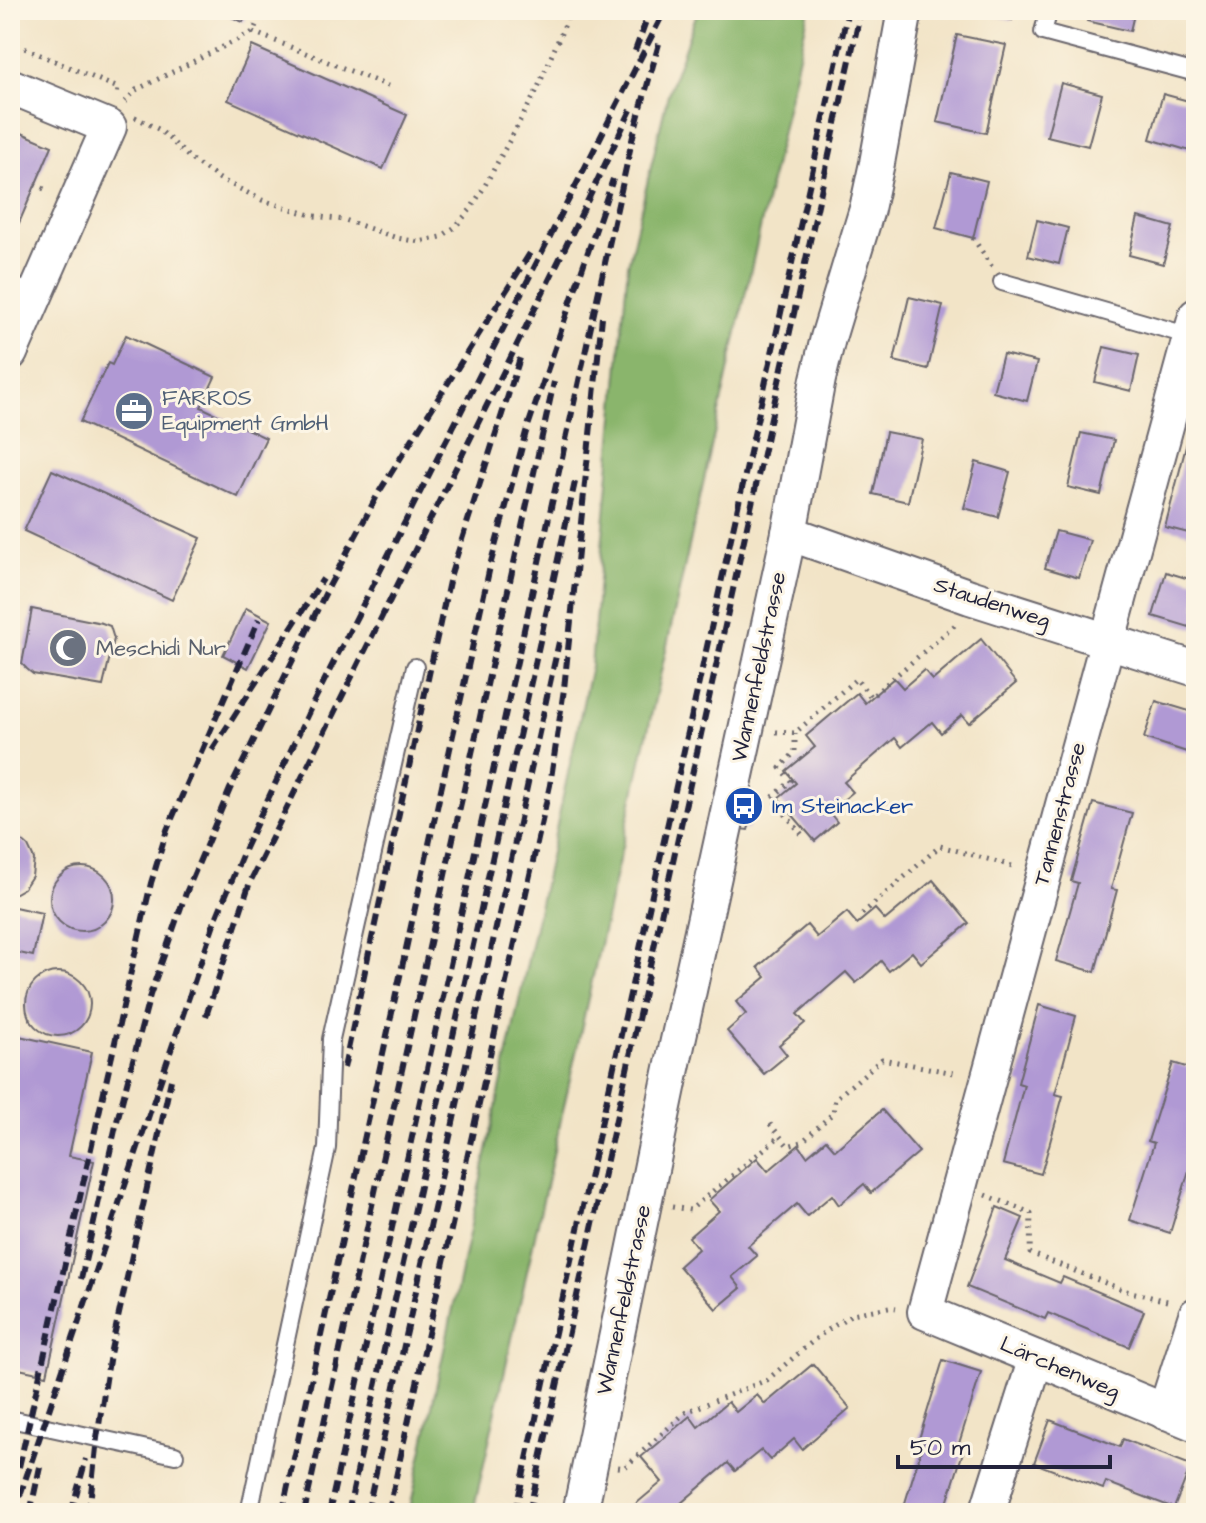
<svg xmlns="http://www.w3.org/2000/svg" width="1206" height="1523" font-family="'Architects Daughter',sans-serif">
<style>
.forest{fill:#8ab56c;stroke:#566c54;stroke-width:2}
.building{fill:#b099d4}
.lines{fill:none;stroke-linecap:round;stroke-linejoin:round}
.lane-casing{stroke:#6b666c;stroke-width:20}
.street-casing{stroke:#6b666c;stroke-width:38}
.path{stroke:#6b666c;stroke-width:5;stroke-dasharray:2 6;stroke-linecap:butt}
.lane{stroke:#fff;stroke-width:16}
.street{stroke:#fff;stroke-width:34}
.rail{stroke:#22223b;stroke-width:6;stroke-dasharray:12 6;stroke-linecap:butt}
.labels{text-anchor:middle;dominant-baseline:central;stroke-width:6;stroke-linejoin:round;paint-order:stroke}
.service-label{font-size:22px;fill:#4e5e75;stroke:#fcf5e5;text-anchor:start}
.street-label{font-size:22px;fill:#22223b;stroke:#fcf5e5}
.worship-label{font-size:22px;fill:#5b616d;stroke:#fcf5e5;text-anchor:start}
.transit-label{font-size:22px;fill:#164399;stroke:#fcf5e5;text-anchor:start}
</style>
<rect width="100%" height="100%" fill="#fcf5e5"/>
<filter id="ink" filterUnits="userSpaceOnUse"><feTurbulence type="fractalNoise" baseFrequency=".0125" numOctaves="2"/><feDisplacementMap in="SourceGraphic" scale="16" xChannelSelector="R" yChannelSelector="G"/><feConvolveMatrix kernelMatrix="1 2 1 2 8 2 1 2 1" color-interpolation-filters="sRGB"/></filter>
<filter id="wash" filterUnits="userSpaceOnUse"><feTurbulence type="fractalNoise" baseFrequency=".006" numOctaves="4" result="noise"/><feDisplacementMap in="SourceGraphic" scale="32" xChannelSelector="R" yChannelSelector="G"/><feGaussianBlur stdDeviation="1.8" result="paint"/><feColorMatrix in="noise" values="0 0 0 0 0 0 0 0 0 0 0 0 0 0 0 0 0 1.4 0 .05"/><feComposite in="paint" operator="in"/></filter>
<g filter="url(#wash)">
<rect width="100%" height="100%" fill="#f2e4c7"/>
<path class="forest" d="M698 10H809L473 1513H409L591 666 628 265 668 94Z"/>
<g id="blocks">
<g class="building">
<path d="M215 10H248L243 22Z"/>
<path d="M972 10H1014L1012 20Z"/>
<path d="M1089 10H1135L1130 31 1087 21Z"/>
<path d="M957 35 1006 45 986 133 937 122Z"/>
<path d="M252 46 407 115 383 169 228 100Z"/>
<path d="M1061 83 1102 94 1088 146 1047 136Z"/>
<path d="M1163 94 1196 103V129L1190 151 1150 139Z"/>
<path d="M10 128 52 146 19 223 10 219Z"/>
<path d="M951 172 987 181 973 238 936 228Z"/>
<path d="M1138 217 1173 227 1163 264 1129 255Z"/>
<path d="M1037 220 1068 228 1059 264 1028 256Z"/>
<path d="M909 297 943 305 928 369 894 361Z"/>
<path d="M126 335 215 377 201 407 266 438 238 497 80 422 108 363 112 365Z"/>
<path d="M1104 347 1139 355 1131 391 1095 382Z"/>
<path d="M1003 354 1037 362 1027 401 993 392Z"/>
<path d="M1190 431 1196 433V535L1165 527Z"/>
<path d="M886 432 922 439 908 502 873 494Z"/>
<path d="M1081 433 1114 440 1101 495 1068 487Z"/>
<path d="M976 462 1010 472 998 517 964 508Z"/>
<path d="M52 470 201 538 172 600 24 531Z"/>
<path d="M1056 531 1090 540 1079 578 1045 568Z"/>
<path d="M1166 572 1196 581V629L1153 616Z"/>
<path d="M246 608 271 621 248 668 223 655Z"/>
<path d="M32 609 102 623 110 626 114 639 103 686 33 674 27 669 22 664Z"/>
<path d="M981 639 1016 683 969 723 962 715 941 733 932 722 902 747 895 738 844 782 853 792 829 812 837 822 815 841 778 798 796 783 786 771 815 747 806 736 857 693 865 703 894 678 903 688 924 670 933 680Z"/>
<path d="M1156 701 1196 713V755L1144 738Z"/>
<path d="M1093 803 1132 813 1111 889 1117 890 1095 972 1056 961 1078 883 1071 881Z"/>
<path d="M744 811 753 813 748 830 740 829Z"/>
<path d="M10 834 15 835 28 846 34 859 32 876 24 888 10 896Z"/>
<circle cx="82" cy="899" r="32"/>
<path d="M933 880 969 923 921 963 912 952 889 971 881 961 856 983 846 972 797 1014 805 1023 779 1045 787 1055 764 1074 727 1031 746 1014 736 1002 766 977 758 967 807 925 817 937 847 912 857 924 875 909 885 920Z"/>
<path d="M10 906 42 913 33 956 10 951Z"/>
<circle cx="58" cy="1004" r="32"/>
<path d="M1039 1005 1076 1016 1055 1094 1063 1096 1041 1174 1003 1164 1024 1085 1018 1083Z"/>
<path d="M10 1034 92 1052 69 1156 94 1161 47 1375 14 1368 11 1381Z"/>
<path d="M1173 1063 1196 1070V1124L1187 1151 1194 1154 1170 1233 1130 1220 1154 1143 1148 1141Z"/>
<path d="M882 1110 919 1152 871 1193 864 1184 839 1205 832 1195 807 1216 797 1204 748 1246 757 1256 732 1277 741 1288 716 1309 679 1266 698 1249 689 1237 719 1211 709 1200 757 1158 768 1171 799 1145 807 1156 826 1140 835 1150Z"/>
<path d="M997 1207 1023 1218 1005 1260 1060 1283 1063 1277 1144 1311 1129 1347 1048 1313 1045 1319 967 1287Z"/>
<path d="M943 1360 981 1372 957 1450 963 1452 944 1513H902L924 1440 919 1439Z"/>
<path d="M813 1364 850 1408 802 1449 794 1439 770 1460 761 1450 735 1471 728 1463 680 1504 687 1513H636L631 1508 662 1482 641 1457 690 1416 698 1427 728 1402 736 1412 757 1395 765 1404Z"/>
<path d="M1050 1420 1120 1447 1123 1439 1191 1465 1174 1508 1106 1482 1103 1489 1034 1463Z"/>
</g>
</g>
</g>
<g filter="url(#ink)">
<use href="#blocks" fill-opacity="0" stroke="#6b666c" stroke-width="2"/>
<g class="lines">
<g class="lane-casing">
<g id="lane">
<path d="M1049 10 1043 32 1196 73"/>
<path d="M1002 282 1190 336"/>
<path d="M10 285 36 294"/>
<path d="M10 1419 175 1455"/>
<path d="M249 1513 327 1148 331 1039 415 667"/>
</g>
</g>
<g class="street-casing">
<g id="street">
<path d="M10 86 109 127 10 353"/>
<path d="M1196 316 925 1312 1196 1424"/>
<path d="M789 533 970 597 1196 669"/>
<path d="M1165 1412 1196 1315"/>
<path d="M580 1513 672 1068 789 533 818 379 828 338 867 209 877 163 905 10"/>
<path d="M987 1513 1036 1358"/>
</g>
</g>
<g class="path">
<path d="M253 32 388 86"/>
<path d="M10 42 118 88 117 98"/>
<path d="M125 102 136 90 253 32 263 10"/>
<path d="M135 117 160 130 192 160 220 179 262 200 314 216 345 220 397 238 419 242 441 237 455 227 470 210 483 189 536 92 571 10"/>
<path d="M35 185 49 191"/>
<path d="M973 238 992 267"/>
<path d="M776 732 795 733 856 679 871 697 955 625"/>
<path d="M795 733V752L780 768 791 781 772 798 804 837"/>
<path d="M862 914 940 846 1016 867"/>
<path d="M770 1124 788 1146 802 1142 833 1113 835 1099 882 1059 959 1074"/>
<path d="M986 1195 1031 1213 1030 1253 1123 1290 1171 1302"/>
<path d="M672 1207 690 1210 780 1136"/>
<path d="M618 1467 624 1468 686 1412 767 1380 819 1336 852 1314 889 1307 896 1308"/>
</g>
<use href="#lane" class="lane"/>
<use href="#street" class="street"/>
<g class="rail">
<path d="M635 51 650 10"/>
<path d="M212 750 323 579"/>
<path d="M206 1016 250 882 562 254 631 110"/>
<path d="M344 1068 450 577 520 358"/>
<path d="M81 1279 118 1117 150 995 186 893 230 789 325 594 379 492 532 250"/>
<path d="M19 1467 151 883 167 830 259 619"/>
<path d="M14 1513 213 926 245 848 312 705 665 10"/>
<path d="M30 1513 40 1467"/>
<path d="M71 1513 86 1459"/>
<path d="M89 1513 97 1438 110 1354 171 1080"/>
<path d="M282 1513 491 562 526 432 613 179"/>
<path d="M304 1513 554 382"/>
<path d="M329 1513 633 136 660 40"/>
<path d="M348 1513 575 482"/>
<path d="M367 1513 559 642"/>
<path d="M388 1513 550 785 564 689 602 317"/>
<path d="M515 1513 848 10"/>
<path d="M529 1513 861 10"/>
</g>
</g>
</g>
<defs>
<g id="office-disc" transform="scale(2)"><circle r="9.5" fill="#5c6f8a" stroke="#fcf5e5"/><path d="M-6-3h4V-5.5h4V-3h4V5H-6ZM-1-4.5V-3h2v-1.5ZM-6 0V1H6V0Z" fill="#fff"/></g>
<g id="mosque-disc" transform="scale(2)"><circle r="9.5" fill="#6b7280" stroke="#fcf5e5"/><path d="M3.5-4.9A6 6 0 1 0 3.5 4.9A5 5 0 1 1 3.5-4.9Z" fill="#fff"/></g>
<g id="bus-disc" transform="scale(2)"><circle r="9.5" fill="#1a4fb4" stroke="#fcf5e5"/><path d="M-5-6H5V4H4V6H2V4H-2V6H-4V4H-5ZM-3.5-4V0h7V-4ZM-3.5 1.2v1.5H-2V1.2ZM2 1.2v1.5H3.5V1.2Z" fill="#fff"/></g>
</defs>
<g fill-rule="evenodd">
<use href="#office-disc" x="134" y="411"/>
<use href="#mosque-disc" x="68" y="648"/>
<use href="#bus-disc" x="744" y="806"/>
</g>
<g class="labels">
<g class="service-label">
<text x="162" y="398">FARROS<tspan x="162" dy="25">Equipment GmbH</tspan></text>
</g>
<g class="street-label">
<text transform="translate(992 603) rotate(18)">Staudenweg</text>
<text transform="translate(759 667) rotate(-78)">Wannenfeldstrasse</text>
<text transform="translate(1060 814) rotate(-75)">Tannenstrasse</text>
<text transform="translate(624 1300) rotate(-78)">Wannenfeldstrasse</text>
<text transform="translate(1060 1368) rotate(23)">Lärchenweg</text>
</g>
<g class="worship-label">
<text x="96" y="648">Meschidi Nur</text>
</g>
<g class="transit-label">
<text x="772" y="806">Im Steinacker</text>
</g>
</g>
<rect width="1206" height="1523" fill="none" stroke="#fcf5e5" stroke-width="40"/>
<path d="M898 1455v12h212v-12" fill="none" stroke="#22223b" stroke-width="4"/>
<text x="910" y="1455" font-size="24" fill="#22223b" stroke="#fcf5e5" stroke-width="6" paint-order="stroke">50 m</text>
</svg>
